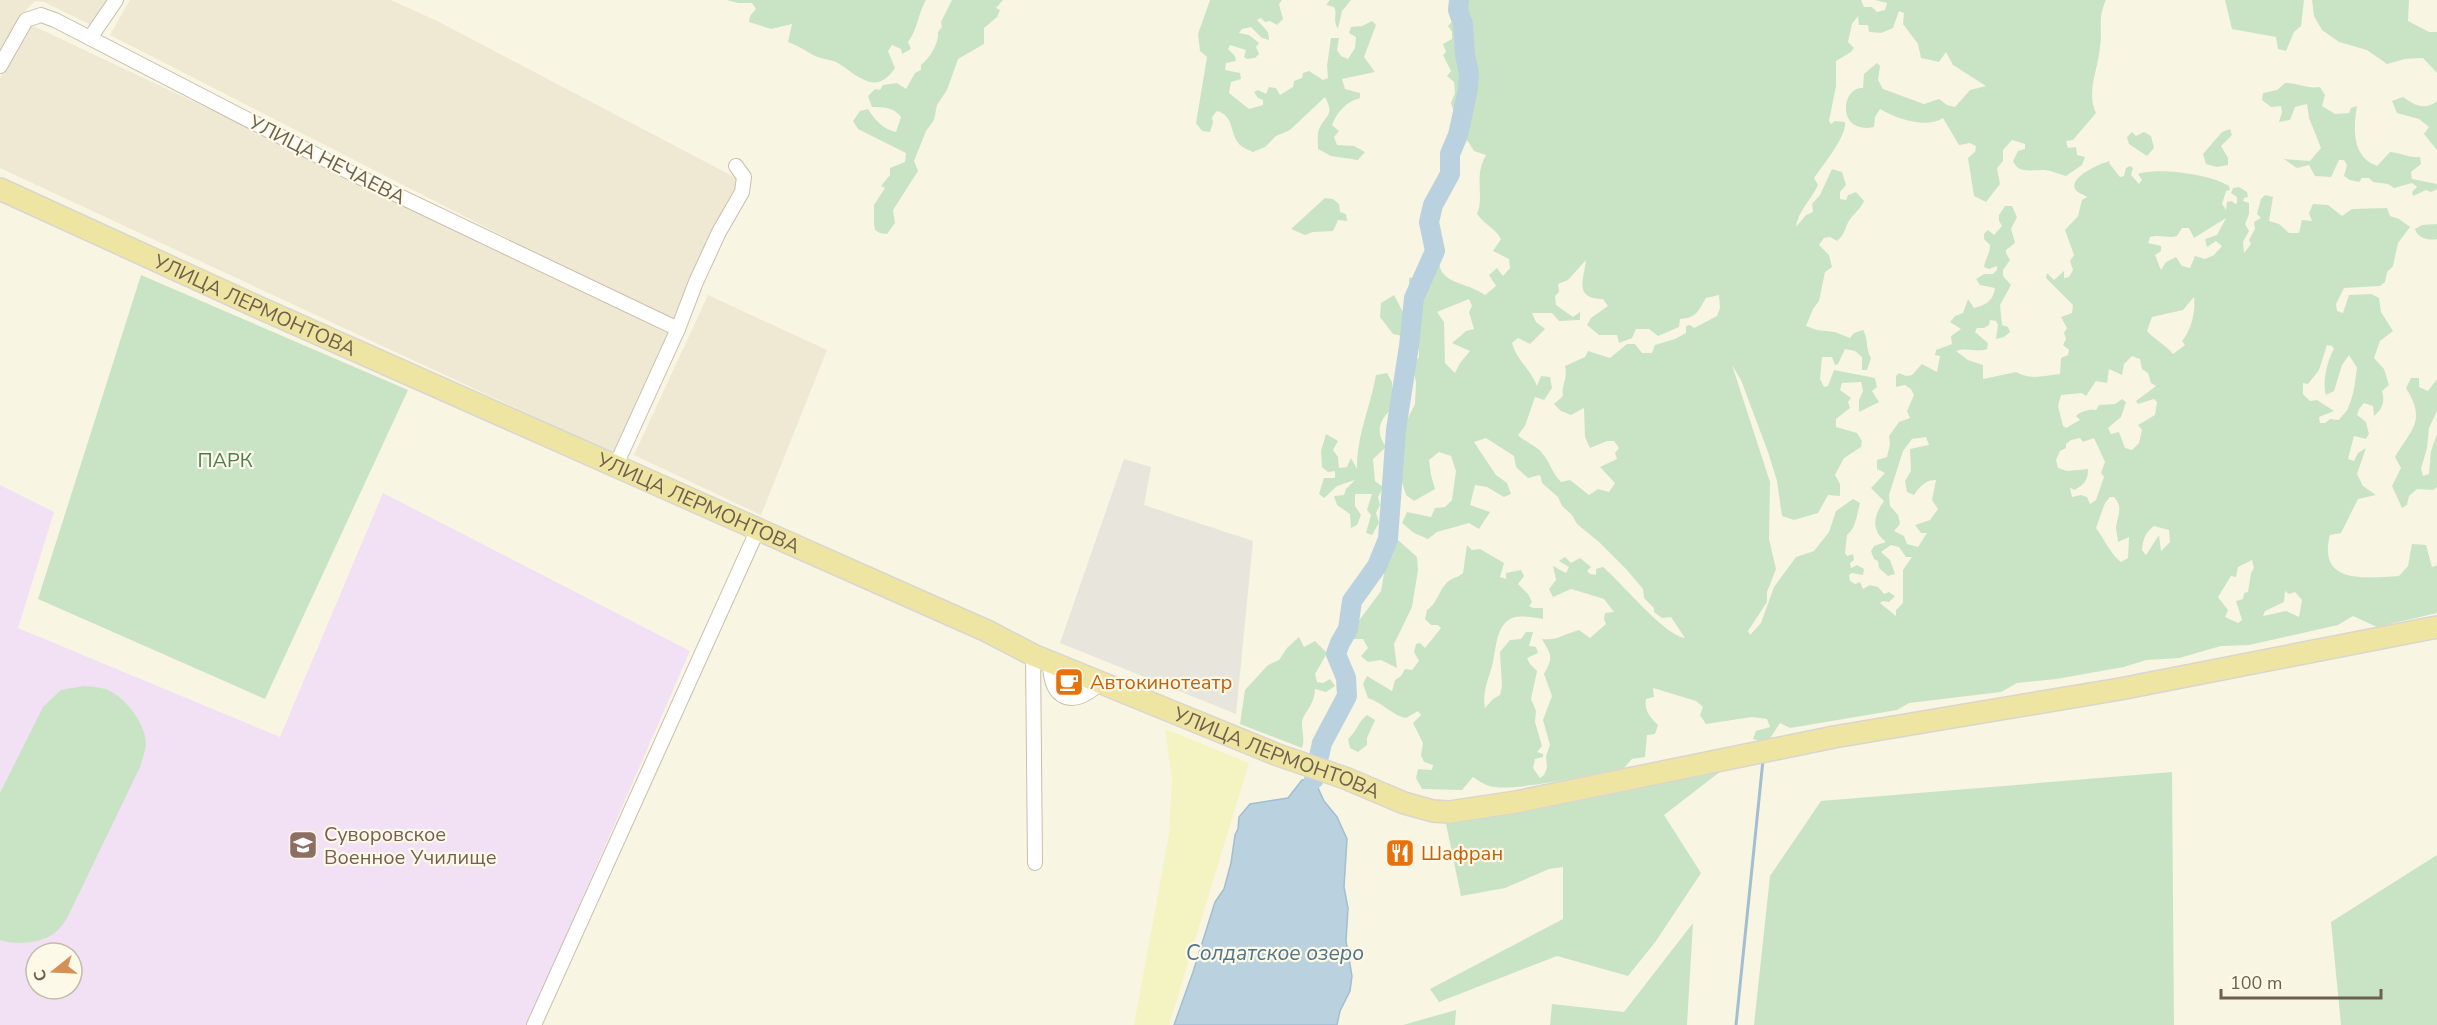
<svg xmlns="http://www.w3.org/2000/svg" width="2437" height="1025" font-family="'Nunito Sans',sans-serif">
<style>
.residential{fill:#efe8d2}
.industrial{fill:#e8e5dd}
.education{fill:#f2e0f5;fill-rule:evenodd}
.green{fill:#c9e4c4;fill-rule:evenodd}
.sand{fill:#f3f4c2}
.water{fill:#bad1df;stroke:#a2bed0;stroke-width:1.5}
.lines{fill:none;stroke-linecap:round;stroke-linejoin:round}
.stream{stroke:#a2bed0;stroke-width:3}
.river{stroke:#bad1df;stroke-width:20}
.minor-casing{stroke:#c8bfac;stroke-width:16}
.primary-casing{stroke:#d9d6d1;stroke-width:24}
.minor{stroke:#fff;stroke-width:14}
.primary{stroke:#efe5a3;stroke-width:21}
.labels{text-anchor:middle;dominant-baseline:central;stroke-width:4.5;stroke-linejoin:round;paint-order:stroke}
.street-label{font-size:20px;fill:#6d604d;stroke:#fcf9e8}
.park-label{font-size:20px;fill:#4f7c4c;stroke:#fcf9e8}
.food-label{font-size:20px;fill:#c56008;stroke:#fcf9e8;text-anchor:start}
.education-label{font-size:20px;fill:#785e54;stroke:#fcf9e8;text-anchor:start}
.water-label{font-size:21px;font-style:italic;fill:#51748b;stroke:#fcf9e8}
</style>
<rect width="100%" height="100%" fill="#f9f5e3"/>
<g class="residential">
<path d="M0 0H110L93 26 44 2 35 1 25 11 0 59Z"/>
<path d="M130 0H391L437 21 740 180 673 323 110 35Z"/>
<path d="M29 24 402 200 670 335 617 455 0 168V78Z"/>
<path d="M708 295 827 350 761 515 634 455Z"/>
</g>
<path class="industrial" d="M1124 459 1151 467 1144 505 1253 541 1236 714 1060 643Z"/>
<path class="education" d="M0 485 54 512 18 628 280 737 383 493 690 651 527 1025H0ZM36 953H72V989H36Z"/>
<g class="green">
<path d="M727 0H926C918 13 918 29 908 42L911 49 902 54 901 49 892 45 888 51 895 68C875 98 857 74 836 62 829 59 820 59 813 55 805 50 798 46 788 42L792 24 771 29 749 22 750 16 756 9 752 3H738Z"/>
<path d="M952 0H1003L996 8 1000 10 997 17 984 28V44L958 59 947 90 937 105 934 120 926 131 914 161 918 171 893 210 895 223 887 234 880 233 875 230 874 224V205L885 188 881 186 890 175V168L905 162 906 153 858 129 853 121 860 111 868 109C874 119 884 130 896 132L901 117C894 107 883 107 872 107L868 96 875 89 880 90 883 85 897 83 906 89 915 73 921 70V65C930 58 939 43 938 32L942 27 941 22Z"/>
<path d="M1210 0H1282L1279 4 1283 19 1277 25 1270 21 1265 22 1261 18 1257 20 1268 32 1269 40 1262 38 1251 27 1242 29 1239 33 1249 35 1259 43 1256 47 1259 54 1255 58 1247 59 1244 57 1246 50 1230 45 1228 49 1235 56 1236 61 1226 63 1225 70 1240 73 1241 79 1231 82 1229 93 1249 109 1263 105V100L1258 98 1254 92 1258 90 1266 94 1269 87 1276 88 1280 95 1293 87 1294 81 1302 78 1303 73 1309 71 1323 80 1328 78 1327 66 1331 38H1339L1337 50 1341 56 1348 59 1355 48 1356 37 1349 33 1351 27 1362 26 1372 21 1376 25 1364 57 1375 72 1342 79 1345 89 1360 93V98C1346 102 1337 112 1332 125L1339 131 1334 137 1337 145 1354 146 1365 152 1358 160 1331 156 1318 149C1318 143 1317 134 1319 129 1326 114 1335 116 1325 97L1290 130 1276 136 1265 147 1253 152C1249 150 1243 148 1240 145 1229 134 1235 116 1217 111L1212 117 1213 123 1210 132 1202 131 1196 123 1207 57 1200 51 1198 34Z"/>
<path d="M1330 0H1351L1342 11 1338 29C1332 18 1338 15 1334 7L1326 5Z"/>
<path d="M1450 0H1861L1864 7H1872L1877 12 1885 10 1887 3 1875 0H2106C2097 20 2103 28 2100 47 2098 70 2086 92 2096 113L2073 140 2066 141 2068 148 2076 147 2077 155 2085 157 2082 165 2066 176C2059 174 2052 171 2045 170 2032 169 2019 175 2013 161L2018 151 2025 149V144L2012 140 2003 150V161L1997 168 2000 184 1986 202 1974 196 1968 158 1975 152 1976 146 1970 143 1959 145 1943 118C1926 129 1897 119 1880 109L1875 117 1874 127C1836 135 1841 86 1863 88L1864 74 1877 63 1880 66 1878 80 1883 89 1924 104 1939 99 1947 105 1955 107 1970 90 1986 86 1953 65 1946 52 1939 62 1921 58 1918 44 1903 24 1904 13 1899 11 1893 28 1881 33 1869 32 1868 25H1859L1858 16 1852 24 1848 42 1854 48 1851 52 1836 61V86L1829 121 1831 124 1835 121 1845 122C1847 136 1823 165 1814 178L1818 185C1811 200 1798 211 1796 227L1806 215 1813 212 1812 204 1820 195 1832 169 1842 172 1846 185 1840 192V199L1846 200 1848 195 1856 192 1864 201C1861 208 1856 212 1851 218 1845 225 1846 234 1837 241L1830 237 1824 238 1819 245 1829 255 1832 267 1825 272 1819 301 1813 309 1806 326 1817 330 1835 332 1850 338 1854 333 1863 330C1869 339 1865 349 1871 358L1867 370H1862V357L1855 351 1845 349 1838 364 1835 365 1832 357H1822L1820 379 1824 387 1828 386 1834 370 1875 378 1877 387 1872 391 1879 402 1859 412V400L1863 391 1861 382 1842 383 1840 390 1851 398 1848 402 1850 408 1836 419V427L1857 433 1862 441 1861 447 1844 458 1835 475 1840 484V496L1828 495 1818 513 1794 520 1782 516 1777 481 1768 452 1741 380 1732 365 1770 482 1769 539 1776 569 1767 592V602L1748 631 1750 635 1761 623 1774 587 1796 557 1814 551 1829 532 1836 511 1853 499 1860 503C1857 514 1856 528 1847 535L1845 553 1847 556 1853 554 1854 560 1850 563 1851 568 1857 565 1864 569 1863 575 1852 573 1849 575 1850 581 1855 584 1860 582 1863 589 1870 585 1878 587 1884 594 1889 592 1895 596 1889 602 1883 601 1880 603 1896 616V610L1903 603V570L1912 557H1906L1899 547 1891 545 1881 552 1890 560 1895 574 1888 576 1879 568 1878 561 1874 559 1871 551 1874 546 1886 542C1871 530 1873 516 1884 501L1871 488 1885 473 1877 469V460L1887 457 1890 444 1889 436 1899 422 1910 418 1907 411 1914 395 1911 389 1905 385 1896 387V376L1899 373 1906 376 1912 375 1922 364 1937 372 1940 356 1935 355 1936 350 1952 344 1951 336 1961 329 1950 322 1955 316 1963 313 1968 299 1974 308C1986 305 1993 301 1995 288L1980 285 1976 279 1984 274H1993L1997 270V266L1989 269 1984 267C1985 259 1990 254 1990 245L1984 239V234L1988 230 1994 235 2002 226 1999 221V215L2005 206H2012L2017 217 2011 229 2015 243 2006 250V253L2010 260 2003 270V276L2011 285 2000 305 2002 325 2008 327 2010 332 2004 337 1996 339 1998 325 1996 321 1990 320 1989 325 1984 328H1977L1975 332 1988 343 1987 349C1977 353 1968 347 1956 351L1968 360 1983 365V379L2016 372C2031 381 2045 375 2060 374L2061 358 2068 355 2069 350 2063 345 2066 339 2064 333 2067 328 2061 317 2072 313 2073 305 2046 278 2047 273 2054 280 2064 271V278L2069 277 2073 270 2070 261 2074 255 2065 230 2078 216 2082 200 2087 197C2083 194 2077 193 2075 189 2069 177 2101 163 2110 161L2109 163 2120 177 2124 176 2126 168 2130 166 2133 168 2131 175 2139 184 2142 180 2138 174C2157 167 2211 174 2229 186L2230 190 2226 191 2222 204 2226 210 2227 202 2232 201 2235 204 2237 203V197L2231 193 2233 188 2239 187 2247 192 2248 197 2244 198 2243 201 2249 203V214L2245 224 2249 231 2243 242 2244 253 2251 244 2249 240 2255 229 2254 222 2261 218 2257 214 2261 199 2265 195 2273 197 2269 221 2279 224 2289 233H2299L2302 220 2312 221 2309 213 2313 204 2328 205 2342 216 2352 209 2387 208 2390 216 2399 219 2410 227 2398 243 2393 266 2387 272 2385 282 2380 286 2344 288 2336 304 2337 311 2343 313 2349 295 2371 294 2379 298 2381 312 2393 331 2380 341 2374 358 2384 369 2389 385 2382 391C2385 401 2383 409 2374 416L2373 406 2364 403 2359 409 2357 415 2366 422 2369 434 2366 439 2354 436 2348 459 2354 461 2358 453 2366 448 2357 474 2363 486 2376 495 2358 499 2341 533 2330 535C2317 585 2366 578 2399 576L2408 566 2412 544 2426 545 2432 567 2437 565V613L2377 627 2353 616 2338 625 2249 645 2221 646 2179 658 2146 660 2124 667 2056 679 2017 683 2001 692 1909 703 1897 710 1790 728 1780 723 1767 743 1753 739 1756 731 1770 727 1767 719 1752 717 1706 724 1700 715 1703 707 1696 701 1653 688 1654 697 1646 699C1644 711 1650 717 1658 725L1655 734 1647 735 1645 757 1632 759 1623 769C1594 773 1514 793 1489 786 1484 784 1478 781 1473 777L1462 790 1422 789 1416 778 1418 769 1432 770 1433 765 1424 762 1421 755 1423 743 1413 723 1421 715 1418 711 1406 718C1393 716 1383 703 1368 698L1363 684 1367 676 1392 691 1395 680 1401 676 1405 669 1412 670 1419 661 1414 652 1416 644 1420 643 1425 648 1441 628 1438 625H1431L1425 619 1427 610C1439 602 1438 589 1450 580 1455 577 1459 577 1463 573L1467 545 1472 550 1480 549 1504 563 1500 577 1506 579V573L1521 570 1524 576 1518 584 1528 594 1532 602 1529 606 1533 608H1543V619C1533 618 1519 614 1510 619 1496 627 1496 649 1493 662 1489 679 1482 691 1485 708L1493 699 1500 695 1502 686 1500 652 1510 640 1521 639 1526 632H1533L1529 646 1536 647 1538 653 1527 658 1530 664 1537 671 1531 699 1536 711 1535 722 1542 746 1537 752 1543 754V757L1535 759 1533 768 1540 778 1544 775 1547 768 1546 756 1550 745 1543 720 1552 696 1544 674C1554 656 1551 655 1542 639 1557 641 1564 634 1579 630L1590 638 1606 624 1604 619 1605 613 1614 612 1604 599 1571 589 1553 597 1549 589 1556 580 1553 566 1566 573 1569 567 1559 561 1565 557 1571 563 1580 558 1591 567 1587 571 1590 574 1596 575V569L1603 567C1622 583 1664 635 1685 638L1671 617 1662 618 1654 612V608L1644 598 1643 589 1626 569 1599 542 1577 524 1572 515 1562 506 1558 497 1542 483 1540 475 1528 478 1516 467 1514 456 1486 438 1474 442 1496 475 1507 483 1511 494 1504 497 1487 487 1475 485 1470 505 1490 512 1479 529 1469 523 1437 532 1428 539 1414 533 1402 523 1407 512 1431 517 1435 508 1445 507 1452 500 1456 471 1451 456 1439 452 1429 460 1431 475 1435 489 1414 501 1406 495 1401 479V443L1406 422 1415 404 1416 383 1413 365 1419 357V348L1401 346 1402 336 1393 334 1380 317 1381 303 1394 295 1404 314 1417 318 1419 293 1409 287V278L1422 275 1427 263 1440 251C1433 286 1465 280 1485 295L1496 286 1489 275 1497 268 1503 276 1510 268 1509 259 1493 251 1501 239C1495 228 1484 224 1477 214 1485 195 1473 178 1486 155L1474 151 1467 140 1453 130 1457 121 1451 103 1455 93 1454 82 1447 76 1451 71 1443 55 1446 52 1443 44 1452 39V32L1448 26 1456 17ZM2226 218 2217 235 2205 239 2207 247 2216 241 2222 246 2214 255 2205 259 2195 256 2190 268 2182 266 2176 257 2166 262 2161 270 2155 255 2161 251V246L2148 243 2150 237C2160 234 2167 239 2177 236L2182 228H2189L2194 238ZM1586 260C1584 279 1573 299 1603 299L1608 306 1591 318 1587 325 1599 335H1617L1619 343 1632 338 1636 329H1649L1658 336 1679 327 1680 319C1697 318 1698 311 1706 298L1719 295 1720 308 1717 316 1694 328 1690 325 1686 326V333L1675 339 1655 345 1652 353H1642L1635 344H1627L1610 358 1588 351 1585 357 1565 366C1568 380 1561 385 1563 396L1554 404 1561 411 1571 415 1584 408 1585 437 1590 448 1607 441H1614L1619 448 1615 453 1617 459 1600 467 1615 483 1609 492 1598 489 1589 495 1570 480 1561 482C1552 473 1550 462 1542 453 1537 446 1525 442 1518 435L1525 426 1535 397 1544 400 1552 388 1550 377 1541 376 1537 386C1531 370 1516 359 1512 343L1518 338 1530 344 1545 329 1536 322 1532 313H1552L1559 321 1580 320V312L1573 317 1556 305 1555 296 1559 292 1558 284 1568 280ZM2194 297C2196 311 2191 331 2182 341L2185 345 2173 354C2165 344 2155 340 2147 331L2152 317 2183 310ZM1469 299 1472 306 1469 312 1474 329 1466 331 1452 343 1470 351 1460 363 1455 373 1445 363 1444 322 1437 312ZM2327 345 2332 346 2334 349C2327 361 2322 382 2326 395L2334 391 2342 365 2349 355 2357 368C2355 382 2354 395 2348 408 2347 412 2342 415 2339 420L2330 419 2325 423H2320L2319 417 2334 411 2317 400 2310 401 2303 394V383L2308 384 2319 370ZM2132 356 2140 359 2142 369 2148 373 2151 383 2156 386 2136 401 2138 404 2154 399 2157 402 2155 415 2138 425 2142 430 2139 443 2132 450 2125 448 2119 432 2111 434 2108 428 2121 417 2126 402 2122 399 2115 404 2099 405 2096 410C2089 409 2081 411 2076 416L2080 420 2066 428 2063 426 2058 406 2061 395 2082 393 2086 396 2096 381 2107 383 2109 369 2122 375 2124 364ZM1926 437 1929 445 1910 449 1911 471 1905 481 1907 492 1914 495C1920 486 1926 480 1936 480L1932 500 1938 509 1930 520 1915 525 1921 533H1927L1918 547 1907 544 1904 536 1894 531 1900 524 1898 515 1890 506 1889 495 1903 451 1912 439ZM2080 438 2083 442 2094 438 2105 462 2101 473 2104 477 2096 500 2090 504 2087 497 2081 495 2072 497 2070 488 2075 490C2084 484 2088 481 2088 469L2067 471 2058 468 2056 460 2060 451 2066 448V444L2071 440ZM2110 497H2114C2124 508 2117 516 2116 527 2116 532 2118 538 2118 542L2129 537 2128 558 2121 562C2112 556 2103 537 2096 528L2105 503ZM2154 526 2169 530 2170 542 2161 551 2159 535 2146 555 2142 550C2143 539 2145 533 2154 526ZM2252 560 2254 568 2251 573 2248 592 2244 593 2243 599 2236 601 2242 620 2238 623 2225 617 2228 610 2218 597 2231 576 2236 577 2238 567ZM2285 591 2289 594 2295 592 2302 600 2299 617 2286 611 2263 616 2265 611 2284 602Z"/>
<path d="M2225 0H2304L2301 26 2294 32 2286 51 2278 49 2276 37 2232 29Z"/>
<path d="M2312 0H2409L2408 21 2429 32H2437V73L2423 58 2405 59 2387 64 2367 50 2339 42 2322 30 2314 16Z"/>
<path d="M2285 83C2298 83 2307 89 2320 87L2325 95 2322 106 2335 114 2349 113 2351 108 2357 106C2353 129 2352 157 2377 166L2390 152C2402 153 2409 158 2420 157L2421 164 2411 172 2412 179 2437 184V189L2431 192 2426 190 2413 196 2412 192 2417 187 2412 183 2394 188 2388 184 2373 182 2369 178H2362L2359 182 2350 180 2344 176 2347 165 2344 160H2339L2331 177 2315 176 2309 165 2297 168 2284 159 2310 161 2321 148 2309 118 2307 104 2295 107 2290 120 2279 122 2282 112 2281 106 2271 107 2262 100 2263 93 2277 90Z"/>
<path d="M2403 97C2414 105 2425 111 2437 101V150L2424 134 2429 127 2419 119 2397 113 2392 101Z"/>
<path d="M2230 129 2232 135 2221 146 2228 158V165L2217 167 2206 164 2203 154 2222 132Z"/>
<path d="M2132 132 2136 136 2144 132 2151 136 2154 148 2147 156 2129 144 2127 137Z"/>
<path d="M1325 198 1333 199 1339 204 1340 212 1346 214 1347 221 1338 220 1333 231 1313 232 1305 235 1291 229Z"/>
<path d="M2437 224V239C2429 241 2417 238 2415 229L2422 225Z"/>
<path d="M141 275 408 390 265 699 38 599Z"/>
<path d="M1387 373 1392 382 1394 407C1379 419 1375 432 1386 447L1373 459 1375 481 1383 487 1378 497 1380 505 1376 513 1379 523 1372 535 1366 533 1371 515 1367 510 1372 494H1355V506L1361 515 1357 525 1351 528 1350 514 1337 505 1334 496 1344 495 1346 489 1355 480 1337 486 1324 498 1319 494 1324 478H1335V471L1328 472 1322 467 1321 451 1326 434 1338 441 1333 450 1338 457 1339 468 1347 467 1351 458 1357 469C1357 434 1370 408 1376 375Z"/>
<path d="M2411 378H2419V387L2428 391 2437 379V411L2429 428 2427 448 2421 469 2423 476 2429 474 2431 451 2437 434V487L2433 490 2417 489 2409 496 2407 505 2402 508 2392 486 2401 468 2395 457C2411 429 2427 422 2406 388Z"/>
<path d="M1398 540 1417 557 1418 570 1412 607 1394 644 1397 668 1381 660 1368 662 1361 656 1368 648 1363 639H1353L1355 626 1381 591 1386 562Z"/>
<path d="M1299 637 1304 647 1315 641 1327 653 1315 674 1317 682 1323 683 1330 679 1335 686 1326 692 1315 689C1314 708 1302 713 1302 724 1302 733 1305 738 1302 748L1240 724 1245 690 1268 665 1279 660 1287 648Z"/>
<path d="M84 686C95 687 106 687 115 694 130 704 146 726 146 745 145 752 142 760 140 767L69 914C66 920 62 926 57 931 45 943 16 946 0 940V793L43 707 61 690Z"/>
<path d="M1367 715 1375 720 1367 738V745L1358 752 1350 748 1348 739C1357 731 1358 722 1367 715Z"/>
<path d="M1725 768 1664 815 1701 873 1656 941 1628 976 1557 956 1439 1002 1430 989 1563 919V867L1549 869 1505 888 1461 896 1445 819Z"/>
<path d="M2172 772 2174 1025H1754L1770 876 1821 801Z"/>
<path d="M2437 855V1025H2341L2331 922Z"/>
<path d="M1693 923 1687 1025H1550L1552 1004 1624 1012Z"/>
<path d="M1456 1010 1455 1025H1403Z"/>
</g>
<path class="sand" d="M1165 729 1249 763 1169 1025H1134L1169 834 1172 780Z"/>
<path class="water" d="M1314 779 1324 801 1337 817 1347 839 1344 887 1348 908 1346 941 1352 976 1350 991 1340 1011 1337 1025H1174L1193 972 1215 902 1224 889 1231 863 1235 835 1238 829 1239 817 1250 804 1288 798 1302 780Z"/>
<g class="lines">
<path class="stream" d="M1736 1025 1763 760"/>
<path class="river" d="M1314 779 1322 743 1347 696 1346 678 1336 654 1340 643 1348 629 1352 601 1377 566 1388 539 1396 430 1409 346 1414 298 1435 251 1429 222 1433 205 1450 174V154L1458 135 1468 89 1469 73 1465 55 1463 24 1458 10 1459 0"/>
<g class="minor-casing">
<g id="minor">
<path d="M90 38 116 0"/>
<path d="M0 66 26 20 41 15 55 20 351 173 678 329"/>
<path d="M616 465 678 329 696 282 719 232 742 192 744 177 736 166"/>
<path d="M1033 655 1035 863"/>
<path d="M1050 662C1050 700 1072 709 1100 683"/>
<path d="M534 1025 758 529"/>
</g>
</g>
<g class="primary-casing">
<g id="primary">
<path id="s1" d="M0 189 260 308 987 631 1033 655 1278 755 1345 778 1404 803 1433 811 1449 812 1516 802 1834 737 2120 689 2437 627"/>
</g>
</g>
<use href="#minor" class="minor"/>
<use href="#primary" class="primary"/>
</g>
<defs>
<g id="cafe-square" transform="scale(1.5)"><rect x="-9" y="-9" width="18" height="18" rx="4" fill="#e8710a" stroke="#fcf9e8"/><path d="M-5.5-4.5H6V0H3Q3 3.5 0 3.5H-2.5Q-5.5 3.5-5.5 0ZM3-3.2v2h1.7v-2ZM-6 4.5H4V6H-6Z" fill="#fff"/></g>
<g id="university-square" transform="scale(1.5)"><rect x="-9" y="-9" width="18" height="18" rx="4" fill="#8d6e63" stroke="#fcf9e8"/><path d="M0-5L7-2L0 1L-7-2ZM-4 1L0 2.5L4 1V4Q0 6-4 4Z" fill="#fff"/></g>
<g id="restaurant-square" transform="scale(1.5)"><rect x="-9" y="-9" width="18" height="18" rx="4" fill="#e8710a" stroke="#fcf9e8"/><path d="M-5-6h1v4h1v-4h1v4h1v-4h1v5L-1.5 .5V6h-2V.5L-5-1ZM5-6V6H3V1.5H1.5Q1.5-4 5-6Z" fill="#fff"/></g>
</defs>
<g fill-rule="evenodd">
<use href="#cafe-square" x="1069" y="682"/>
<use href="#university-square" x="303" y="845"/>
<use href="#restaurant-square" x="1400" y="853"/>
</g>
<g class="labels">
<g class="street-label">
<text transform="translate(327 160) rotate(27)">УЛИЦА НЕЧАЕВА</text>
<text stroke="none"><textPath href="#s1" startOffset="280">УЛИЦА ЛЕРМОНТОВА</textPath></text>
<text stroke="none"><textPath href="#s1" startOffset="766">УЛИЦА ЛЕРМОНТОВА</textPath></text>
<text stroke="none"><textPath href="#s1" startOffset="1396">УЛИЦА ЛЕРМОНТОВА</textPath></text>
</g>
<g class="park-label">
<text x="225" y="460">ПАРК</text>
</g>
<g class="food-label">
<text x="1090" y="682">Автокинотеатр</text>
<text x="1421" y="853">Шафран</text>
</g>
<g class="education-label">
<text x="324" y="834">Суворовское<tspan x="324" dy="23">Военное Училище</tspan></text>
</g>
<g class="water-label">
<text x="1275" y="953">Солдатское озеро</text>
</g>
</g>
<g transform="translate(54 971) rotate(252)"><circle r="28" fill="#fcf9e8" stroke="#c3bcaa" stroke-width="1.5"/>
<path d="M0-4.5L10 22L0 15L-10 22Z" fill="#d39057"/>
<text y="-9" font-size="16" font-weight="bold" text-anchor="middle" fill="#6d604d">С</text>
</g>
<path d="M2221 989v9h160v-9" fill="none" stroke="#6d604d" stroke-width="3"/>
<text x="2230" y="989" font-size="18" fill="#6d604d" stroke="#fcf9e8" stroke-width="4.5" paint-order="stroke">100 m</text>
</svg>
